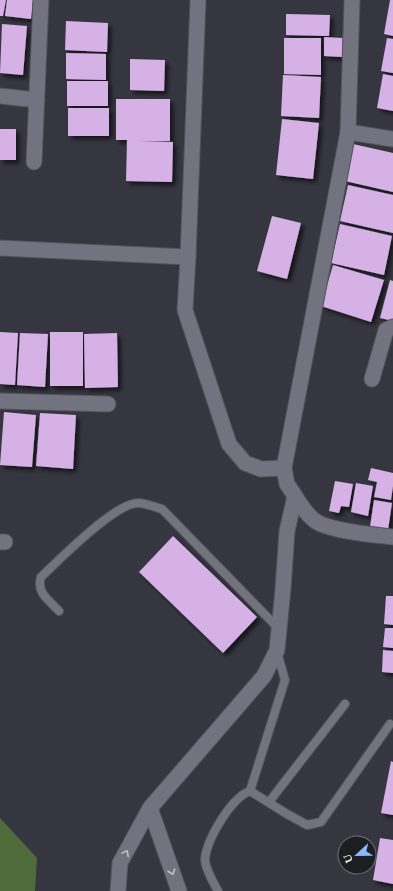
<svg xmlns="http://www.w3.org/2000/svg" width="393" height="891" font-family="Spectral,serif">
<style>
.forest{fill:#4f6b39}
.building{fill:#d6b1e5;filter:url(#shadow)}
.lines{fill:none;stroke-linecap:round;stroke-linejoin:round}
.service-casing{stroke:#52535b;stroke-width:10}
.minor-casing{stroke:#52535b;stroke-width:17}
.service{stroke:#72737e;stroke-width:8}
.minor{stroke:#72737e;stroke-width:15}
.oneway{stroke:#c0c1c9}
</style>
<defs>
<filter id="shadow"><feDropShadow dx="3.5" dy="3.5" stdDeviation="2" flood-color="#0009"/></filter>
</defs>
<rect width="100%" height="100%" fill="#35363f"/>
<path class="forest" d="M0 818 37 858 35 891H0Z"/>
<g class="building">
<path d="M0 0H6L3 16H0Z"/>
<path d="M7 0H33L31 19 5 16Z"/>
<path d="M390 0H393V36L384 34Z"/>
<path d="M286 14 330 15 329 36 286 35Z"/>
<path d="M66 21 108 23 107 52 65 50Z"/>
<path d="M2 24 27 26 23 75 0 73Z"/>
<path d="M324 37 343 38 342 57 324 56Z"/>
<path d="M284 38H321V75L284 74Z"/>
<path d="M387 38 393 39V73L381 71Z"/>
<path d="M66 53 106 54V80L66 79Z"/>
<path d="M130 59 165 60 164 91 130 90Z"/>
<path d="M383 74 393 76V111L377 108Z"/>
<path d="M283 75 321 77 319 118 281 116Z"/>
<rect x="67" y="81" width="41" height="25"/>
<path d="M116 99H170V141H139L173 142 172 182 126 181 127 140H116Z"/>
<rect x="68" y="108" width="41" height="28"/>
<path d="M282 119 319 123 313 179 276 175Z"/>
<rect x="0" y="129" width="16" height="31"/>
<path d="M353 144 393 153V192L345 181Z"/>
<path d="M348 185 393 195V233L340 221Z"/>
<path d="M272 216 301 223 287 279 257 271Z"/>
<path d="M340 224 392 236 384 275 331 263Z"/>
<path d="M333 265 384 280 371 322 321 306Z"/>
<path d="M390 280 393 281V321L380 318Z"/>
<path d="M0 332 18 333 15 385 0 384Z"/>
<rect x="50" y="332" width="33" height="54"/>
<path d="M20 333 48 334 45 387 17 385Z"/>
<path d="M117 333 118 387 85 388 84 334Z"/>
<path d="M4 412 36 415 32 467 0 465Z"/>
<path d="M40 413 76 415 73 469 36 466Z"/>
<path d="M371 468 393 473V486L391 500 374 497 377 482 368 480Z"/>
<path d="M335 481 353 484 349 507 341 506 339 513 329 511Z"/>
<path d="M356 483 373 486 368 516 351 512Z"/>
<path d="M374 500 392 503 388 530 370 527Z"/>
<path d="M173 536 257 617 223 653 139 572Z"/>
<path d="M386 596H393V625L384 624Z"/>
<path d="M385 628H393V648L383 647Z"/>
<path d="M383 650 393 651V673L382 672Z"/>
<path d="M391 761 393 762V815L381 813Z"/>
<path d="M380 838 393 840V884L373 880Z"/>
</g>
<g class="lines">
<g class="service-casing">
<g id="service">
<path d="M59 611C49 600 36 593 41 577 59 560 115 503 138 503 145 503 155 507 162 509L279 629"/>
<path d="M250 791 285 680 277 652"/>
<path d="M269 802 345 704"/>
<path d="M218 891C214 884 205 867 205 859 207 839 231 798 250 791L287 814 307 825 321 822 390 724"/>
</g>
</g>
<g class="minor-casing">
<g id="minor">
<path d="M198 0 188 257 185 310 229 444 245 463 261 469 284 468"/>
<path d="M0 96 37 100"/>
<path d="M348 132 393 139"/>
<path d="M34 162 41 0"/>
<path d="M0 248 188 257"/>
<path d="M372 379 386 330 393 327"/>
<path d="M0 401 108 404"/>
<path d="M295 496C301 505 306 514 314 520 327 531 375 535 393 537"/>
<path d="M0 542H5"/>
<path d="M150 808 179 891"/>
<path d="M118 891 120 863 150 808 264 676 277 650 283 589 287 531 295 496 287 484 284 468 348 132 352 0"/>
</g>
</g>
<use href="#service" class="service"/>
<use href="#minor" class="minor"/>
</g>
<defs><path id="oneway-chevron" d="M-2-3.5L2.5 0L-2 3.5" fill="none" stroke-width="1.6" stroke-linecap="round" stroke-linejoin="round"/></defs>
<g class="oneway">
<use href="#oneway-chevron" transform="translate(126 853) rotate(-62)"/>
<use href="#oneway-chevron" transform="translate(172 872) rotate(71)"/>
</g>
<g transform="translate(357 855) rotate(248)"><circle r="19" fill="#1d1e22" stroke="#6f7075"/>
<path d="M0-3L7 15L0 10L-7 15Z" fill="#8cb9fc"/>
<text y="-6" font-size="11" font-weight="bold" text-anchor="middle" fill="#eaebf1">U</text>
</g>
</svg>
